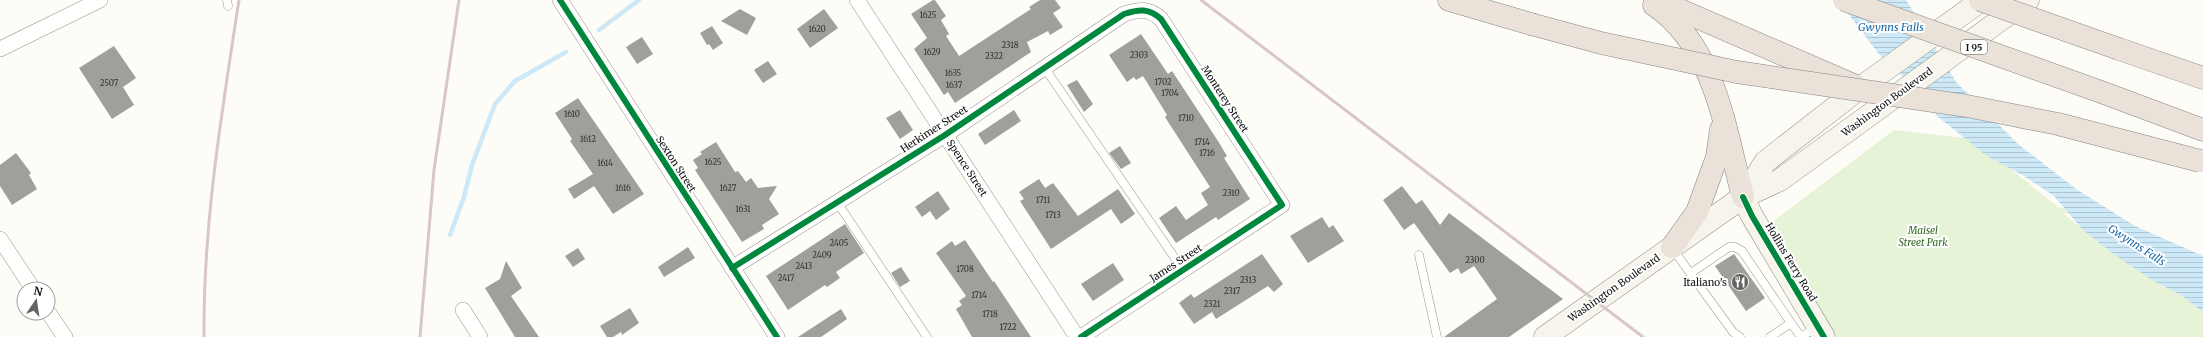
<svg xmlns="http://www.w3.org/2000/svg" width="2203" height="337" font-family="Merriweather,serif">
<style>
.park{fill:#e7f3d7}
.water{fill:url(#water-rules)}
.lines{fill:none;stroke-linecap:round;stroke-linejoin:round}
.stream{stroke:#cde8f7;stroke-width:4.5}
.building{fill:#a19f9c}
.lane-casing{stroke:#979795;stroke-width:9}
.street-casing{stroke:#979795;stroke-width:16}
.secondary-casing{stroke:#8e8d8b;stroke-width:23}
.highway-casing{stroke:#858482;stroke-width:23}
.lane{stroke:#fffffe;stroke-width:8}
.street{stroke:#fffffe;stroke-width:15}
.secondary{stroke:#f6f4eb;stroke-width:22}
.highway{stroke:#eae1d8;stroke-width:22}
.rail{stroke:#d9c6c7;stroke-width:3}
.highway-bridge-casing{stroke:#858482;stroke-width:23;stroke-linecap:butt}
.highway-bridge{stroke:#eae1d8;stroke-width:22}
.cycleway-casing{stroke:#fff;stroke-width:8}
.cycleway{stroke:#00873e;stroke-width:6}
.labels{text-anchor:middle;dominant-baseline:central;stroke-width:4;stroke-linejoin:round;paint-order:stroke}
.number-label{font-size:8px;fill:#353434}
.shield{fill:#fff;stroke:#585858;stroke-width:1}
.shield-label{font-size:9px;font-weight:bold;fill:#111}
.street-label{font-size:10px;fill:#111;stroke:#fff}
.park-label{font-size:10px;font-style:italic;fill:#2f6b1f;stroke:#fff}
.poi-label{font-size:10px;fill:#111;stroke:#fff;text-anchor:end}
.water-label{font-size:11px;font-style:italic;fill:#1768a6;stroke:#fff}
</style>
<defs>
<pattern id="water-rules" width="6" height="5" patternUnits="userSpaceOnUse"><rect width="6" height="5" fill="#cde8f7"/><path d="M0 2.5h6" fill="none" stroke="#afc6d3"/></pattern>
</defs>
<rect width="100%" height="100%" fill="#fdfcf7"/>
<path class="park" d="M1894 130 1973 139 2058 207 2069 209 2070 212 2064 214 2076 224 2203 300V337H1837L1764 228Z"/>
<path class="water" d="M1838 0H1906L1956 82 2018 144 2076 189 2135 226 2203 256V312L2181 295 2152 280 2112 253 2082 229 2054 196 2024 176 1987 156 1937 116 1909 82 1878 53Z"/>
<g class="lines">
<g class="stream">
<path d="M599 30 639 0"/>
<path d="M450 235 464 197 472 165 495 104 515 81 566 52"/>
</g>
</g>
<g class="building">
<path d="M933 0H935L946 16 941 20 949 34 946 36 959 56 1031 9 1029 7 1040 0H1055L1061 8 1053 13 1063 27 1050 35 1048 31 1027 42 1031 52 955 103 948 92 944 95 914 49 927 38 911 14Z"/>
<path d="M740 9 756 18 747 35 721 21Z"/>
<path d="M824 9 838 28 810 48 797 29Z"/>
<path d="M712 26 723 43 713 50 709 44 707 45 700 33Z"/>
<path d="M1141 34 1168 74 1172 71 1218 141 1227 156 1224 158 1250 199 1218 220 1216 217 1176 243 1159 218 1176 206 1186 220 1208 205 1201 193 1210 187 1165 117 1167 115 1143 76 1136 80 1134 77 1127 82 1109 55Z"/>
<path d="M642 37 653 54 637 64 626 47Z"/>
<path d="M114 46 136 78 123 87 134 105 112 119 79 68Z"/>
<path d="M768 61 777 74 763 83 754 70Z"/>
<path d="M1077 80 1093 104 1084 112 1067 85Z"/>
<path d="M578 98 644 194 613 214 594 186 574 199 568 189 593 174 570 141 572 139 555 113Z"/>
<path d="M900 110 913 130 900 139 886 118Z"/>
<path d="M1014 110 1021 121 985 145 978 134Z"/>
<path d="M716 142 735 172 738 171 746 182 751 178 758 188 777 186 769 199 779 214 762 225 764 229 742 242 695 170 698 168 693 160 702 154 700 152Z"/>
<path d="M1120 146 1131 163 1121 169 1109 153Z"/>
<path d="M16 153 31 173 29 175 37 189 12 205 0 186V165Z"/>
<path d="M1039 179 1045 188 1053 183 1078 216 1118 189 1135 214 1121 224 1111 209 1051 249 1020 201 1024 199 1019 192Z"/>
<path d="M1402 186 1416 204 1422 200 1440 225 1449 213 1563 299 1509 337H1444L1497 299 1474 266 1461 274 1458 268 1450 273 1414 223 1404 230 1383 200Z"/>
<path d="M938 191 950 209 936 220 930 211 922 217 915 207Z"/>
<path d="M1322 217 1329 228 1333 225 1344 241 1308 263 1290 236Z"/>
<path d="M845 224 864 253 836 272 840 278 827 287 825 285 788 310 766 276Z"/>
<path d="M965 240 993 282 994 281 1031 337H972L956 309 962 305 959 301 966 296 936 253 952 241 955 246Z"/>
<path d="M688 247 695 258 664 277 658 267Z"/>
<path d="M578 248 585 259 573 267 565 256Z"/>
<path d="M1262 254 1283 284 1274 292 1268 286 1216 319 1212 312 1194 324 1179 303 1191 294 1194 298Z"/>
<path d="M1734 254 1765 298 1746 311 1715 266Z"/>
<path d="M506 261 522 288 511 296 539 337H515L485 288 500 279Z"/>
<path d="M1113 263 1124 280 1093 301 1081 284Z"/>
<path d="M901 267 910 281 900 287 891 273Z"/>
<path d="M630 308 639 323 622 335 621 332 613 337H607L600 326Z"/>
<path d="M841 309 847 319 821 337H798Z"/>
</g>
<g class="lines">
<g class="lane-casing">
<g id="lane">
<path d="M227 0 228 6"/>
<path d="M1044 67 1183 270"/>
<path d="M837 202 927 337"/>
<path d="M1672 248 1733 332 1740 337"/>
<path d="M1419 255 1437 337"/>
<path d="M1691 273 1729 247H1735L1742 251 1791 323 1770 337"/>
<path d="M1791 323 1801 337"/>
<path d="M1801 337 1817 327"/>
</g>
</g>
<g class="street-casing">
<g id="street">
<path d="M560 0 777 337"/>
<path d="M857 0 1077 337"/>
<path d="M0 49 100 0"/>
<path d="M0 239 33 289"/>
<path d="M732 268 945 135 1124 14C1139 9 1149 8 1161 19L1282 205 1081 337"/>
<path d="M463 310 480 337"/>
<path d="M48 312 65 337"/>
</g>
</g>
<g class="secondary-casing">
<g id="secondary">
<path d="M1743 197 1765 162 1860 88 1982 0"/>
<path d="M1743 197 1752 216 1824 337"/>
<path d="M1545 337 1743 197 1780 180 2028 0"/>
</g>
</g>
<g class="highway-casing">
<g id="highway">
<path d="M1449 0 1531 24"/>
<path d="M1657 0 1856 86"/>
<path d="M1654 5C1716 47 1725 130 1743 197"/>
<path d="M2119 49 2203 78"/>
<path d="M2104 93 2203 130"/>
<path d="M1672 247 1697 212 1717 157 1721 129"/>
</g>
</g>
<use href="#lane" class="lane"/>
<use href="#street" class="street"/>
<use href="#secondary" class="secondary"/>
<use href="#highway" class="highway"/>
<g class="rail">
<path d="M1201 0 1643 337"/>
<path d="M204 337C203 224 222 111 239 0"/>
<path d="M420 337 434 170 459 0"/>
</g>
<g class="highway-bridge-casing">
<g id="highway-bridge">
<path d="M1844 0 2104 93"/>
<path d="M1980 0 2119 49"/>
<path d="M1531 24 1601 43 1737 72 1967 106 2058 124 2200 161"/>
</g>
</g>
<use href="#highway-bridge" class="highway-bridge"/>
<g class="cycleway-casing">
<g id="cycleway">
<path d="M560 0 777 337"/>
<path d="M1743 197 1752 216 1824 337"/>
<path d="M732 268 945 135 1124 14C1139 9 1149 8 1161 19L1282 205 1081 337"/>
</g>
</g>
<use href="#cycleway" class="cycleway"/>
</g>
<defs>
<g id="restaurant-disc" transform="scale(0.9)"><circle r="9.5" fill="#646362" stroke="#fff"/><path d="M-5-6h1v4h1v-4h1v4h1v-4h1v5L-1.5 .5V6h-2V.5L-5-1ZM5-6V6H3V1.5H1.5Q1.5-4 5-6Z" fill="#fff"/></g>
</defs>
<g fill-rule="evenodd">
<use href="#restaurant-disc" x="1740" y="282"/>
</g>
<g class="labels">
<g class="number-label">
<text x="928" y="15">1625</text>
<text x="817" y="29">1620</text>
<text x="1010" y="45">2318</text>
<text x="932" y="52">1629</text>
<text x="1139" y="55">2303</text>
<text x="994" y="56">2322</text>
<text x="953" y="73">1635</text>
<text x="1163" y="82">1702</text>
<text x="109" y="83">2507</text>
<text x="954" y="85">1637</text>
<text x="1170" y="93">1704</text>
<text x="572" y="114">1610</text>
<text x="1186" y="118">1710</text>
<text x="588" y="139">1612</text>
<text x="1202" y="142">1714</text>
<text x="1207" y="153">1716</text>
<text x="713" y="162">1625</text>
<text x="605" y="163">1614</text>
<text x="623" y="188">1616</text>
<text x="728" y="188">1627</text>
<text x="1231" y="193">2310</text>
<text x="1043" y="200">1711</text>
<text x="743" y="209">1631</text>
<text x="1053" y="215">1713</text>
<text x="839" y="243">2405</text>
<text x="822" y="255">2409</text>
<text x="1475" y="260">2300</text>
<text x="804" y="266">2413</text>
<text x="965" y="269">1708</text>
<text x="786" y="278">2417</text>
<text x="1248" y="280">2313</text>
<text x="1232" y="291">2317</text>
<text x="979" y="295">1714</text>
<text x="1212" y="304">2321</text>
<text x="990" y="314">1718</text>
<text x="1008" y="327">1722</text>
</g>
<rect class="shield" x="1961" y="40" width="26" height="14" rx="3"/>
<g class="shield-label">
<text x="1974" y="47">I 95</text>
</g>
<g class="street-label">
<text transform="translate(1225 99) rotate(57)">Monterey Street</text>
<text transform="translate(1887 102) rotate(-36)">Washington Boulevard</text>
<text transform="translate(934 129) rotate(-33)">Herkimer Street</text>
<text transform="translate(676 164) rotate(57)">Sexton Street</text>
<text transform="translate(967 168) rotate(57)">Spence Street</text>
<text transform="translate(1791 262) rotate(59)">Hollins Ferry Road</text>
<text transform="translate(1176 263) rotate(-33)">James Street</text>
<text transform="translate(1614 288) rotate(-35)">Washington Boulevard</text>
</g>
<g class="park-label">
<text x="1923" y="230">Maisel<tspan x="1923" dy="12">Street Park</tspan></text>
</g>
<g class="poi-label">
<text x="1727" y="282">Italiano's</text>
</g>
<g class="water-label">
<text x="1891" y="27">Gwynns Falls</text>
<text transform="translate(2137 245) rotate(33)">Gwynns Falls</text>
</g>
</g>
<g transform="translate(36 301) rotate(13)"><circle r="19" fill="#ffffff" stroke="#a0a0a0"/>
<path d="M0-3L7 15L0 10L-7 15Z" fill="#646362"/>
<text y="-6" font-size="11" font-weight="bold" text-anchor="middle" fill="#111111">N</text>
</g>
</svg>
